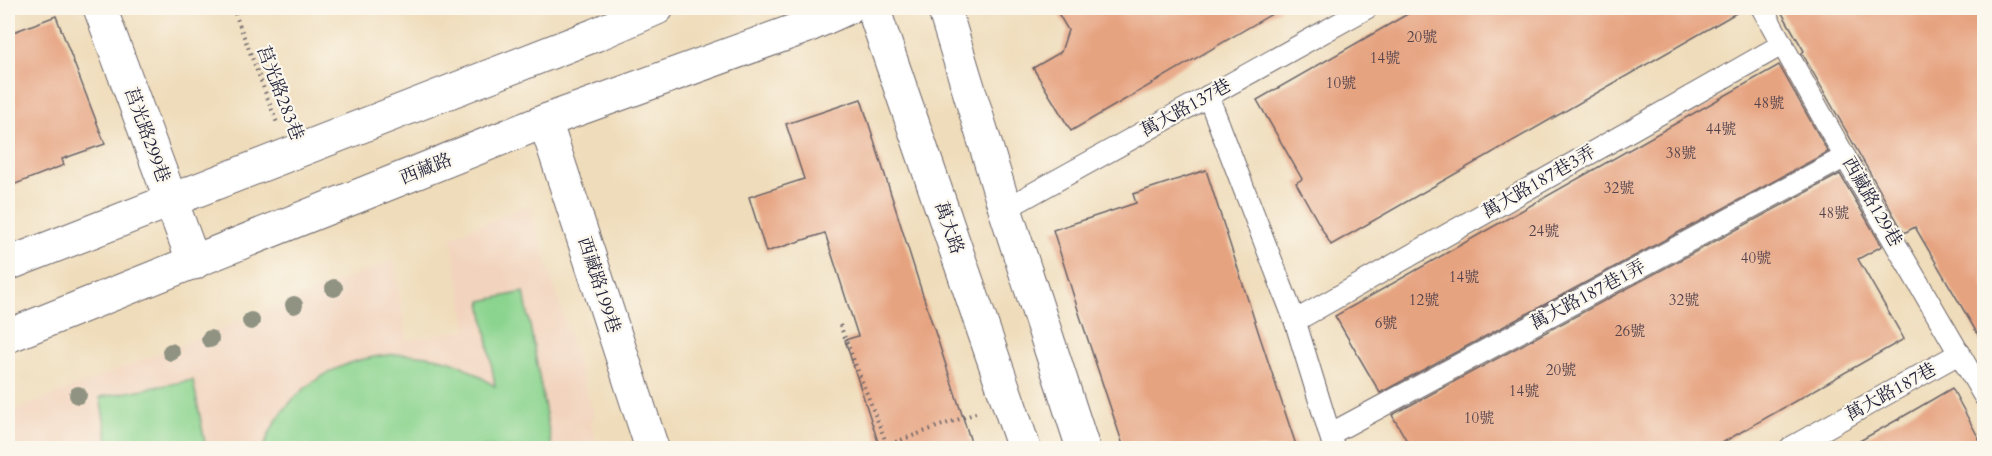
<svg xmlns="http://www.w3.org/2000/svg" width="1992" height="456" font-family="Cardo,'Noto Serif TC',serif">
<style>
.built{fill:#f2d4be}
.green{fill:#8bd48f;stroke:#567b65;stroke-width:1.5}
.building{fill:#e6a380}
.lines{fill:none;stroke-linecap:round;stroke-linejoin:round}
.service-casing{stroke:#6a6367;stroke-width:23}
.minor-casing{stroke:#6a6367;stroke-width:35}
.tertiary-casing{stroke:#6a6367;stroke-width:35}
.secondary-casing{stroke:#6a6367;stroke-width:35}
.path{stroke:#6a6367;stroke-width:4;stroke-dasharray:1.5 4.5;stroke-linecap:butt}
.service{stroke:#fff;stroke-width:21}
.minor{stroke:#fff;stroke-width:33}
.tertiary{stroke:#fff;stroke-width:33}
.secondary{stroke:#fff;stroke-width:33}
.tree{fill:#909382}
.labels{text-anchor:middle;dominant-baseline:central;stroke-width:4.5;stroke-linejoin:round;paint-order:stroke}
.number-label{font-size:15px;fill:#53424c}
.street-label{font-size:18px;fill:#22223b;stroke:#fbf7ec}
</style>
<rect width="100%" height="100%" fill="#fbf7ec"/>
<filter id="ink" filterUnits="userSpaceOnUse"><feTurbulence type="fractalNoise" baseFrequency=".0167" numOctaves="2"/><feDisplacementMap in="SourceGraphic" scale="12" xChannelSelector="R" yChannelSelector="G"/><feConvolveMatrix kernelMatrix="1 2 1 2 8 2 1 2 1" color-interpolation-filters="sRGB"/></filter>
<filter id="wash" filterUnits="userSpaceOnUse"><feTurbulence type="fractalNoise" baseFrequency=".008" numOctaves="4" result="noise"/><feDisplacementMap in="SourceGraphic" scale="24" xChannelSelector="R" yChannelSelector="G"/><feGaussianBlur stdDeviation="1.35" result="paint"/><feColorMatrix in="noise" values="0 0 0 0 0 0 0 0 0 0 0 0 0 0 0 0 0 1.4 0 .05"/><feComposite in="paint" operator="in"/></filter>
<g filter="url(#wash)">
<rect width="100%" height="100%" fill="#efdcba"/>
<path class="built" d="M529 205 595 418 590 420 598 448H8V413L394 260 407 340 467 329 451 237Z"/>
<g class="green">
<path d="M524 292 552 448H263C290 373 372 340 447 360 465 365 480 377 495 386L481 301Z"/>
<path d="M193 380 206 448H109L100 397Z"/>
</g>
<g id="blocks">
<g class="building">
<path d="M1055 8H1282L1071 131 1033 68 1061 52 1068 30Z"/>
<path d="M1418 8H1745L1331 245 1296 183 1302 179 1257 100Z"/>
<path d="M1779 8H1984V345L1915 227 1904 233 1802 53 1804 51Z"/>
<path d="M56 16 105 144 62 159 64 165 8 187V34Z"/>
<path d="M1779 65 1828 152 1380 393 1335 316Z"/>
<path d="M861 99 920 286 973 448H880L845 340 858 336 825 233 766 252 749 197 804 179 786 124Z"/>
<path d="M1206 170 1259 334 1297 448H1124L1079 313 1053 230 1136 203 1133 194Z"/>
<path d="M1840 174 1882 246 1858 259 1904 339 1713 448H1411L1392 415Z"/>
<path d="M1952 388 1984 448H1847L1904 416Z"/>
</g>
</g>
</g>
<g filter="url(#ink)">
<use href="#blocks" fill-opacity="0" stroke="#6a6367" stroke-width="1.5"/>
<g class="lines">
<g class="service-casing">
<g id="service">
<path d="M1762 8 1845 157 1984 396"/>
<path d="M1208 96 1295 321 1334 448"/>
<path d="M1005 209 1367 8"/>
<path d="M1295 321 1783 44"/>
<path d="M1330 434 1845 157"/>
<path d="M1790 448 1960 353"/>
</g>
</g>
<g class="minor-casing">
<g id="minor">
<path d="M100 8 194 263"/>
<path d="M545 121 652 448"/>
</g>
</g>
<g class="tertiary-casing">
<g id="tertiary">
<path d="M8 264 595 35 657 8"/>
<path d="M8 336 545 121 805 27 847 8"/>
</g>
</g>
<g class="secondary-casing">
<g id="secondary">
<path d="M873 8 1024 448"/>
<path d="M944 8 1005 209 1083 448"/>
</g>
</g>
<g class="path">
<path d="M233 8 277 123"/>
<path d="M840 325 887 445 976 413"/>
</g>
<use href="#service" class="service"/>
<use href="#minor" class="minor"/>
<use href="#tertiary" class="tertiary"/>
<use href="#secondary" class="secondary"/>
</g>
<g class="tree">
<circle cx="334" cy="288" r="9"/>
<circle cx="294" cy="305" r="9"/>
<circle cx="251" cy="321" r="9"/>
<circle cx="210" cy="339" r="9"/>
<circle cx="171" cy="352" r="9"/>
<circle cx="78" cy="395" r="9"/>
</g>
</g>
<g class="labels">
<g class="number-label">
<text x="1422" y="37">20號</text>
<text x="1385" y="58">14號</text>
<text x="1341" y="83">10號</text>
<text x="1769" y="103">48號</text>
<text x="1721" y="129">44號</text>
<text x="1681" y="153">38號</text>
<text x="1619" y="188">32號</text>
<text x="1834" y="213">48號</text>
<text x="1544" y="231">24號</text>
<text x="1756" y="258">40號</text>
<text x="1464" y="277">14號</text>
<text x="1424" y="300">12號</text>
<text x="1684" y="300">32號</text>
<text x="1386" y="323">6號</text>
<text x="1630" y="331">26號</text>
<text x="1561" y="370">20號</text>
<text x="1524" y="391">14號</text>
<text x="1479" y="418">10號</text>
</g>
<g class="street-label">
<text transform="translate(280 93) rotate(69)">莒光路283巷</text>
<text transform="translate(1186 108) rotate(-29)">萬大路137巷</text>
<text transform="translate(147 135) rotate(70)">莒光路299巷</text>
<text transform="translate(426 169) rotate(-22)">西藏路</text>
<text transform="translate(1539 182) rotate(-30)">萬大路187巷3弄</text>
<text transform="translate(1872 202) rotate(60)">西藏路129巷</text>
<text transform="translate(949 228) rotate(71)">萬大路</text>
<text transform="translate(599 285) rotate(72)">西藏路199巷</text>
<text transform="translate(1588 295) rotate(-28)">萬大路187巷1弄</text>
<text transform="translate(1891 392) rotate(-29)">萬大路187巷</text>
</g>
</g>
<rect width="1992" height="456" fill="none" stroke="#fbf7ec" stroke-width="30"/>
</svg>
